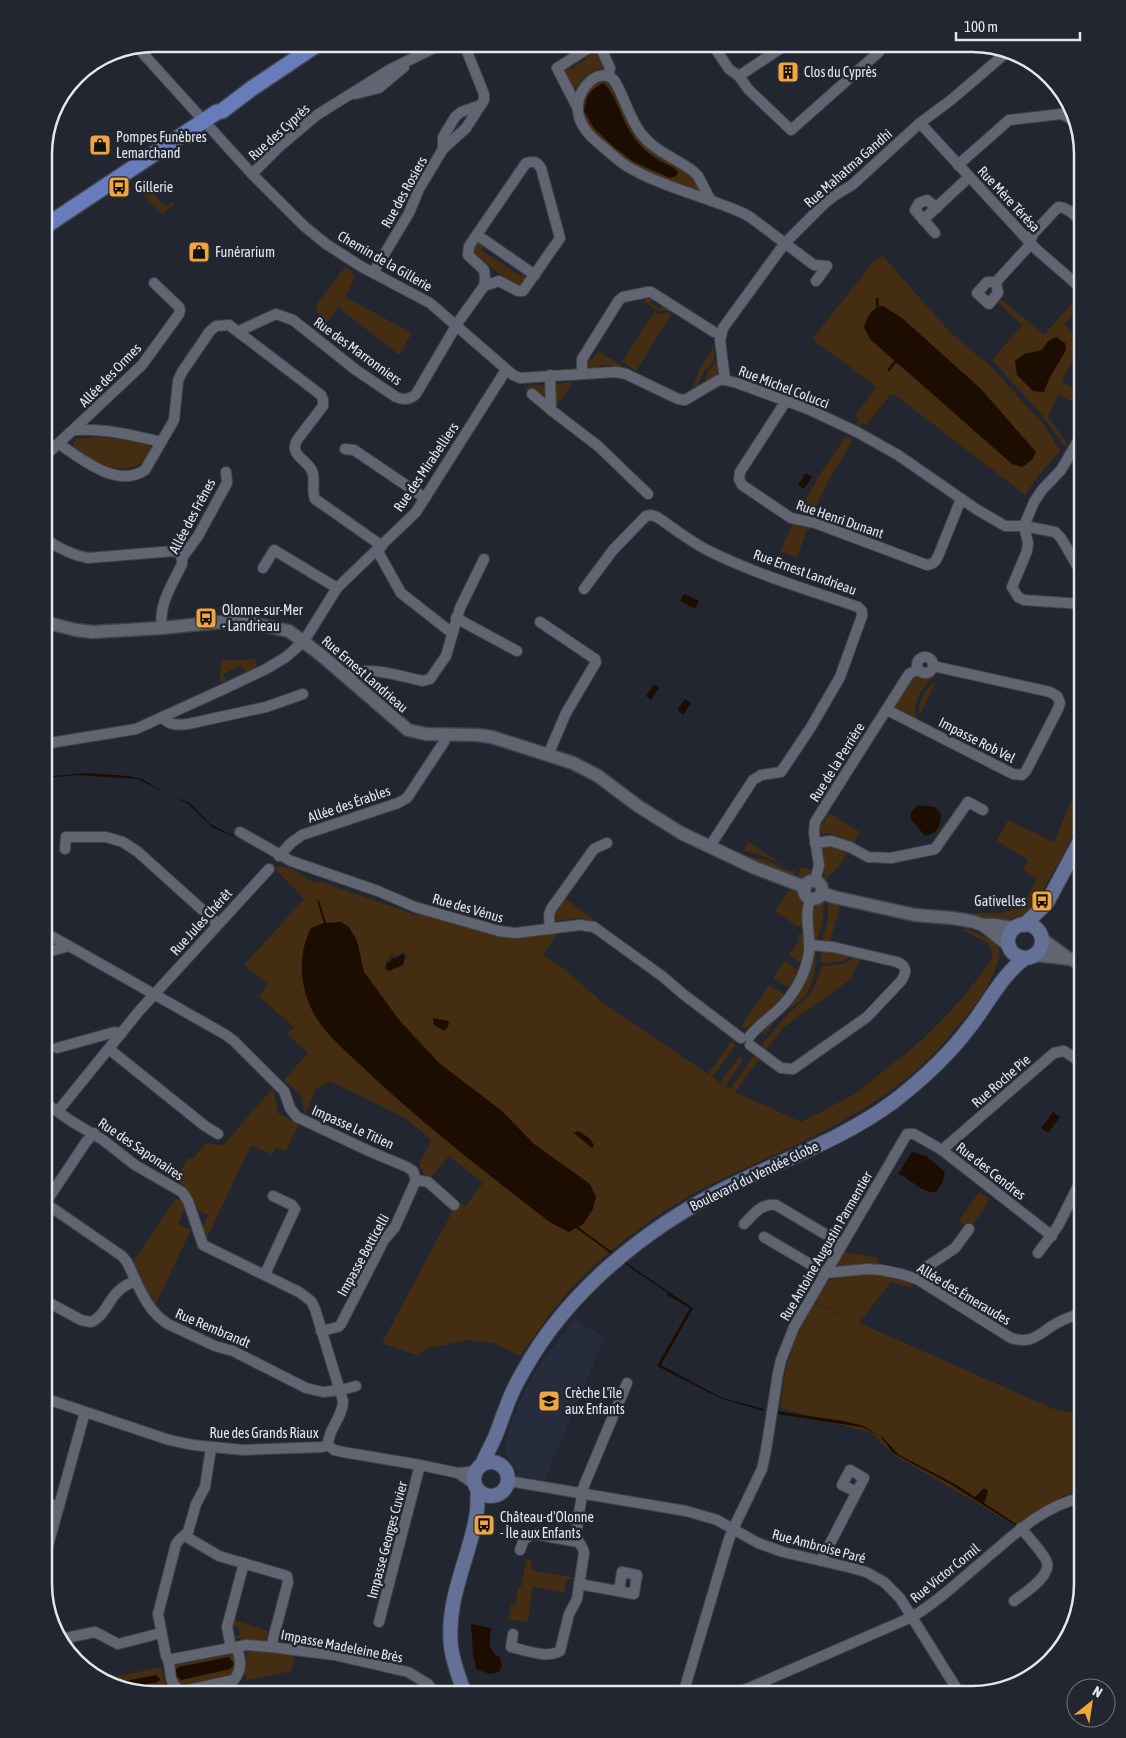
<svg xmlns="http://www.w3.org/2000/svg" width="1126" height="1738" font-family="'Asap Condensed',sans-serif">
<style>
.built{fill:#272c3c}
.green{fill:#442d10;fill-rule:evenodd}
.water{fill:#1d0c00}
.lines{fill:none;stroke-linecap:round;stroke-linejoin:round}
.stream{stroke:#1d0c00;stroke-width:2.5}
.minor-casing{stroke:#40434b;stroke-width:12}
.tertiary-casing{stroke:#40434b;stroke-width:15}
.secondary-casing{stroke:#40434b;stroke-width:16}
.primary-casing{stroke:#40434b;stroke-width:18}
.minor{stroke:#616571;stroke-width:10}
.tertiary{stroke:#616571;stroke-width:12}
.secondary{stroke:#657096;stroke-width:14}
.primary{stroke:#687bbb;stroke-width:15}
.labels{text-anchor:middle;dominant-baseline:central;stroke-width:5;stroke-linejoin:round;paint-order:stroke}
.poi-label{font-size:14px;fill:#e3e6ed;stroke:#222630;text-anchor:start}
.street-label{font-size:14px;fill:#e3e6ed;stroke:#222630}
.rim{fill:none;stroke:#e3e6ed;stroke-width:2.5}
</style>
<rect width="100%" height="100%" fill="#222630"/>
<path class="built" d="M574 1319 605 1337 544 1481 519 1476 505 1452 506 1436 519 1403 535 1371Z"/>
<g class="green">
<path d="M596 49 606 67C589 71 581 79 572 94L563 71 570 64 571 69 586 59V53Z"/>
<path d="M608 79 636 133 694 177 702 191 699 194 634 168 583 124 580 103 591 83ZM621 115C631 135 643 154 665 162L614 147Z"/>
<path d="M138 178 166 207 174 201V204L164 213 160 212 133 185V181Z"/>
<path d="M476 242H481L484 244 481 250 521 276 524 271 527 273 528 279 523 285 517 286 473 254 472 248Z"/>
<path d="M883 256 949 331 992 368 1045 426 1060 451 1038 476 1025 495 894 394 890 395 866 425 863 423 860 426 856 424 859 419 855 415 877 387 812 339 875 260Z"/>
<path d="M346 266 355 277 345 297 412 333 399 355 338 307 321 331 316 305Z"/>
<path d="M649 295 654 297 650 303 660 309 664 304 672 311H658L644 302Z"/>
<path d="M1079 295 1082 298V303L1064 325 1082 341 1062 382 1082 392V406L1058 395 1048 416 1067 444 1065 447 1042 415 992 360 1022 325 997 302 1000 298 1044 335Z"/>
<path d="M654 312 660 314 672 313 636 371 622 362Z"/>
<path d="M714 346V362L705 370 697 386 692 389 699 370Z"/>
<path d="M598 351 624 367 623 369 614 367 612 365H600L598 368 589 367 586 364 587 358 592 360Z"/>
<path d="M718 355C719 373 719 375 703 385L708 371 716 363V356Z"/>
<path d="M573 382 557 405 555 384Z"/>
<path d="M545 385 546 398C537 398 537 390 525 390V386Z"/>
<path d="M846 436 853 440 831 476 812 514 793 509 802 507 818 477Z"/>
<path d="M94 437 123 439 149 444 152 451C140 473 115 471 95 462 88 459 81 454 74 450L73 443 76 439Z"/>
<path d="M790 521 816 526 807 530 797 558 780 551 792 526Z"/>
<path d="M255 659 257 666 246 672 242 665 223 674 226 681 220 682 221 661Z"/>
<path d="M936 672H939C926 683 908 702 918 720L893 709 911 680 910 678 915 675 927 677Z"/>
<path d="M937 680 920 715C915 704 928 686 937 680Z"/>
<path d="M1082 776V816L1065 851 1032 910C1014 923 996 921 975 916V913H1001L1022 907 1037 879 1023 870 1028 860 997 841 1008 820 1054 842Z"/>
<path d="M829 813 860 832 853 843 828 833 820 834 821 825Z"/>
<path d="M749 842 785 866 758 854 743 851Z"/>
<path d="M824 844 849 850 838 868 828 876 825 883 824 868 822 867 820 850Z"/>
<path d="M741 855 763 859 789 871 796 870 793 878 771 870Z"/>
<path d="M276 866 291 868 315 883 319 881 416 915 418 912 510 938 558 932 543 955 564 969 603 1003 730 1089 755 1054 760 1058 735 1092 801 1122 855 1094 905 1054 923 1039 961 1000 979 977 993 957 988 943 964 931 966 928 993 941 1000 951C996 979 976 1005 958 1026 949 1036 940 1048 931 1057 909 1078 884 1097 858 1112 798 1149 729 1170 669 1208 636 1230 603 1255 575 1284 555 1306 537 1332 520 1356L493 1343 467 1340 426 1349 417 1355 382 1343 452 1212 461 1203 465 1207 483 1183 449 1156 431 1177 424 1175 419 1165 431 1140 407 1119 330 1081 316 1089 306 1112 304 1110 301 1095 284 1080 308 1053 287 1034 294 1027 259 996 268 984 244 965 304 899 275 869ZM403 952 407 954 406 959 386 962 391 955 397 956Z"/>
<path d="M801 867 814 871 810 877 804 881 796 880Z"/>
<path d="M790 889 798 892 802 900 803 926H797L775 911Z"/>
<path d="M563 897 596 921 575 918 556 921 553 911Z"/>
<path d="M824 901 822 925 816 942 814 940C812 923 807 910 824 901Z"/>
<path d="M828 902 840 906 830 942H821L828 921Z"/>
<path d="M798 934H804V943L801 963 789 955 799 940Z"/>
<path d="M814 949H816C816 968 814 988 800 1001 795 1005 788 1008 783 1013 776 1019 771 1027 765 1034L758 1031 781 1011Z"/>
<path d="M821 949 851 954V957L841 961 824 964 820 961Z"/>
<path d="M855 955 860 956V960L851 979 784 1027 766 1050 761 1046C769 1037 776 1027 784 1018 806 996 812 1001 821 967 833 964 848 967 855 955Z"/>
<path d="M785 961 798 970 789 988 773 978Z"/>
<path d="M769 985 784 994 774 1006 749 1027 740 1028Z"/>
<path d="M733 1039 735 1046 713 1077 708 1074Z"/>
<path d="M740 1056 743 1059 726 1086 721 1081Z"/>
<path d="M273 1088 278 1113 299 1124 286 1151 276 1147 272 1155 251 1145 207 1238 202 1236 201 1230 208 1215 195 1209 191 1196 183 1187 184 1186 175 1179 189 1158 192 1159 206 1143 221 1146 224 1144Z"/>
<path d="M979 1192 990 1199 970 1229 959 1221Z"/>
<path d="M176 1198 186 1204 178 1224 191 1230 155 1305 149 1299 132 1264Z"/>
<path d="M844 1252 879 1258 878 1266 838 1267V1263Z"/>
<path d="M880 1273 914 1281 911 1288 891 1282 859 1323 1054 1409 1082 1414V1491L1065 1495 1016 1526 894 1455 871 1433 780 1408 785 1372 796 1335 814 1303 859 1323 813 1301C818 1293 824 1284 832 1279 843 1273 867 1273 880 1273Z"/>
<path d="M526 1560 532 1561 531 1570 575 1578 566 1580 564 1593 533 1586 528 1622 508 1620 511 1604 516 1605 518 1587H521Z"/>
<path d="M234 1620 268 1631 266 1641 242 1642V1639L236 1638 235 1636 240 1635 238 1626 232 1627Z"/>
<path d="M253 1649 294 1655 292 1671 246 1680 244 1668 248 1650Z"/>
<path d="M229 1652C237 1657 235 1667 232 1675L184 1685 177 1682 171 1666Z"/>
<path d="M161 1667 165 1686 139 1691 104 1679Z"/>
</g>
<g class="water">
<path d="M603 83C616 93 622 121 632 135 638 144 648 154 658 160 665 164 672 165 678 172L676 176 670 178 634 162 614 147 594 128 584 111C587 95 589 91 603 83Z"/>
<path d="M883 306 902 318 981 389 1036 452 1032 460 1022 467 1012 464 870 339 864 327C867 317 871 308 883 306Z"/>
<path d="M1056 337 1065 343 1066 350 1049 379 1044 392 1033 391 1017 375 1015 361 1024 354 1042 350 1048 341Z"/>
<path d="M806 473 812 477 804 489 798 485Z"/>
<path d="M684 594 699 601 695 609 680 601Z"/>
<path d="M654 684 659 688 651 700 646 696Z"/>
<path d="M685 699 691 703 683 715 677 710Z"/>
<path d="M86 773 128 776 142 779 171 796 190 803 210 824 238 838 213 828 188 804 138 779 78 775 44 778V777Z"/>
<path d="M918 805 935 807 941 814C941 827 937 833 925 836L911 819V812Z"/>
<path d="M317 900 319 901 326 923 341 922 349 927 357 941 364 972 400 1021 439 1063 502 1111 534 1144 590 1184 596 1197 593 1209 583 1224 578 1227 642 1274 693 1308 661 1365 722 1398 764 1409V1411L722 1399 657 1366 690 1308 667 1295 668 1293 641 1275 576 1228 569 1232 551 1223C490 1176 429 1129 372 1076 355 1059 332 1041 319 1022 300 995 296 957 311 928L324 923Z"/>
<path d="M402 954 405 956 403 965 389 971 385 969 387 963 391 961 392 958 396 959Z"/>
<path d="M433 1018 448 1021 449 1024 446 1030H443L434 1025Z"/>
<path d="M1053 1112 1060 1117 1048 1133 1041 1128Z"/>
<path d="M578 1131 589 1138 594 1145 592 1148 574 1133Z"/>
<path d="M912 1152 926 1156 945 1172 943 1181 936 1192C921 1194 911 1178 898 1174Z"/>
<path d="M775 1411 843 1421 864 1426 883 1438 899 1455 955 1484 975 1497 983 1489H986L988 1492 984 1503 1016 1524 1018 1527 950 1484 893 1453 880 1436 862 1427 783 1415 774 1413Z"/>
<path d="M471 1624 491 1628C490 1642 487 1649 500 1658L502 1666 499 1672 490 1674 476 1669 473 1653Z"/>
<path d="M229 1657 234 1664 230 1669 181 1680 176 1676 175 1670 179 1667Z"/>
<path d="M156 1675 160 1679 158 1682 130 1688 116 1683Z"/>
</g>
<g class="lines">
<g class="stream">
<path d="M877 299 878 310"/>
<path d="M889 370 897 359"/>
</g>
<g class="minor-casing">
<g id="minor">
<path d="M599 44 610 68 608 76"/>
<path d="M712 44 729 69 739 76 787 44"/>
<path d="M137 47 252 174 304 226 326 244 362 267 430 303 513 375 520 378 616 372 626 374 678 399 685 400 719 380H725L737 383 808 409 857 432 898 455 976 509 1005 526H1024L1055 532 1061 538 1082 574"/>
<path d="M739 76 748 89 791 130 879 52 872 44"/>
<path d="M355 94 379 88 404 67"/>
<path d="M578 109 557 68 595 44"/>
<path d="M920 123 1036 249 1082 289"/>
<path d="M443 149V137L455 117 461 112 481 105"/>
<path d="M958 165 1009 120 1061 114 1068 117 1075 123"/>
<path d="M252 174 279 147 317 115 389 70 442 44"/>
<path d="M711 201 698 176 693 171C674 157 651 150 638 129 628 114 624 96 614 80 599 66 579 88 578 104 576 123 589 136 603 147 612 154 620 163 630 168 656 183 687 192 715 202 727 207 739 210 750 217L814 265 827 266 816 281"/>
<path d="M923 220 969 177"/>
<path d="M935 233 915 210 919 203 927 200 937 208"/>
<path d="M477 235 535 275"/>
<path d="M373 273 409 213 419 189 443 149 466 128 484 100V94L464 44"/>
<path d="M996 282 998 293 989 304 977 293 987 282H996L1028 247 1033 234 1058 207C1068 207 1075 216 1082 222"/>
<path d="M239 331 276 314 293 320 356 370 396 397C403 400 410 400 416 394L459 321 484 286 485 278 484 270 468 255 469 246 526 163C534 161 536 161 541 168L560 238 523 291H518L499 281 484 286"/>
<path d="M582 373V359L619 300 623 297 648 292H651L714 332 721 334"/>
<path d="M550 375 551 410 598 446 648 494"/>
<path d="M725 380 720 340 723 328 785 243 825 203 834 196 852 185 920 123 951 100 1006 53"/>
<path d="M532 394 551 410"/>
<path d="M786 401 740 472 739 479 742 485 791 518 815 523 927 565C934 564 936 561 939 554L961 499"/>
<path d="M74 430C104 428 132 435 161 442"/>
<path d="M59 444C82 459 117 489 145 470L174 420 178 381 182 372 210 331 216 326 229 325 321 395 323 400V406L297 440C289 456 307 459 312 471 316 480 311 490 315 499L382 546"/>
<path d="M345 449 354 450 425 498"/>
<path d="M44 457 142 365 179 314 180 310 179 307 154 283"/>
<path d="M1024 526 1028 543 1027 551 1012 587 1018 597 1024 600 1082 604"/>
<path d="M1024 526 1034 502 1042 490 1061 470 1082 434"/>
<path d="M44 538C58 548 71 555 88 558L174 551 179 553 182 558"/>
<path d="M377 550 401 593 452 633"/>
<path d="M263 568 274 550 337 588"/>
<path d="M584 589 613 550 646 516 651 515 657 517C675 529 692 543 711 552 758 575 809 590 858 607L862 611V616L840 677 811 727 781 772 761 775 753 780 710 846"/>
<path d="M456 618 517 651"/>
<path d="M540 622 595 659 596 662 566 713 548 755"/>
<path d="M162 628C158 605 172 585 182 564V558L198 536 227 483 226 472"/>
<circle cx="925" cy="665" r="8"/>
<path d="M346 677C359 663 405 677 422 681L430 679 446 656 460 608 484 559"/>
<path d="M887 710 1013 774 1022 775 1026 771 1058 709 1060 703 1057 696 1050 692 933 666"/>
<path d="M162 717C169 726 179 725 188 724L266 707 303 694"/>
<path d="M44 744 136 729 226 688 266 669 286 657 304 641 337 588 416 512 506 370"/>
<path d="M240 832 291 861 378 891 415 907 499 931 515 933 580 925 594 927 662 976 683 994 741 1038"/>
<path d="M815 843 831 841 850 847 868 857 891 858 935 849 968 802 983 810"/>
<path d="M65 849 66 837H106L123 842 138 852 218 924"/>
<path d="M279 856 291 843 302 835 398 803 407 798 444 742 445 735"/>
<path d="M815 881 819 865 814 833 815 822 909 674 918 669"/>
<path d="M550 929 549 915 551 909 594 849 607 843"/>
<path d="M44 932 69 946"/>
<path d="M44 953 69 946 226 1035 234 1041 284 1091 290 1108 297 1117 369 1151 407 1167 413 1171 416 1180 428 1182 454 1205"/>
<path d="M749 1037C758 1026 768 1019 778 1010 794 995 806 974 809 952 811 934 803 916 811 898"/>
<path d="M750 1045 781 1068 793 1069 867 1017 901 981C907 972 907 966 897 962L833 947 809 945"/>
<path d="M57 1048 115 1032 121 1034"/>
<path d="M109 1049 205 1126 218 1134"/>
<path d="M44 1102 71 1121 103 1140 135 1165 182 1192 188 1201 203 1245 299 1292 311 1301 315 1309 343 1401C343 1417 328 1429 328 1445"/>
<path d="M58 1111 140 1010 269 869"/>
<path d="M942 1150 1054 1053 1064 1051 1082 1063"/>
<path d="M45 1203 122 1256 127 1262C138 1284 146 1311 168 1324L215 1346 233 1351 306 1388 323 1392 341 1390 356 1386"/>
<path d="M44 1205 86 1142 94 1133"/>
<path d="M744 1224C754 1214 761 1203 776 1205L842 1244"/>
<path d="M764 1237 825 1273 868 1269 882 1270 901 1274 917 1279 1011 1338C1031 1344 1037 1336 1052 1326 1061 1320 1072 1316 1082 1313"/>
<path d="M1038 1253 1058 1226 1082 1178"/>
<path d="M265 1274 295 1209 292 1205 273 1196"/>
<path d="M917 1279 925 1268 955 1248 969 1229"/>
<path d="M44 1300 81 1320 91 1322C110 1314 107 1290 136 1281"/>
<path d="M321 1331 338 1327 341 1324 384 1240 395 1227 416 1180"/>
<path d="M44 1398 169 1440 193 1445 243 1450 322 1447 328 1445"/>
<path d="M328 1445 334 1450 343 1452 420 1465 458 1473 476 1471"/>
<path d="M211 1448 205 1487 196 1504 188 1532 179 1540 176 1544 158 1614 166 1656C173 1666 166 1679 178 1689L183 1691 234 1680C242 1670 241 1658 236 1647"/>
<path d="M458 1473 475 1485"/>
<path d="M508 1481 686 1511 717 1520 758 1543 783 1552 852 1568 866 1572 884 1582 900 1598 960 1694"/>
<path d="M44 1502 59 1507"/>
<path d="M185 1536 219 1556 287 1576 288 1582 271 1647"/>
<path d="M520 1550 524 1539 534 1534 578 1542"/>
<path d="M44 1560 85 1412"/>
<path d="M821 1561 864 1478 850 1470 842 1485 857 1492"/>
<path d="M579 1584 634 1594 637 1575 622 1572 619 1591"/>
<path d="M1014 1601C1024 1593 1054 1575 1046 1560 1040 1549 1029 1538 1021 1528"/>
<path d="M379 1622 420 1465"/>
<path d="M513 1634 511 1647C525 1650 547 1659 560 1651L569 1614 577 1599 584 1553C583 1545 576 1542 576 1534L583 1488 627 1383"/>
<path d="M61 1639 95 1632 118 1644 161 1633"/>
<path d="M231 1648 227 1627 244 1563"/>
<path d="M168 1660 246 1645 271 1647 334 1655 408 1672 428 1684 436 1694"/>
<path d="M226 1694 227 1683"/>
<path d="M683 1694 728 1542 733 1529 762 1469 766 1450 778 1373 781 1360 794 1327 907 1134H914L942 1150 1052 1236"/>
<path d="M735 1694 912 1617C943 1598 969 1572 997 1549 1021 1528 1049 1504 1082 1498"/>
</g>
</g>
<g class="tertiary-casing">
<g id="tertiary">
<path d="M44 622 76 630 93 632 162 628 221 622 261 625 289 631 321 655 408 730 426 734 477 735 492 737 573 763 598 776 638 806 681 833 755 868 805 887"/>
<circle cx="813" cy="890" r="9"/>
<path d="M822 893 834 897 915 915 952 918 971 921 983 925 1008 945"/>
<path d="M983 925H994L1015 928"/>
<path d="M1042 939 1068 958"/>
<path d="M1036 955 1070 959 1082 964"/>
</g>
</g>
<g class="secondary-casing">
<g id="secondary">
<circle cx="1025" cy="941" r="17"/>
<path d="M1024 925 1047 903 1082 837"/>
<circle cx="491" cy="1479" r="17"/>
<path d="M482 1464C486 1455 491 1446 495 1437 499 1428 502 1417 506 1408 510 1395 517 1382 524 1370 568 1291 646 1228 726 1188 782 1160 843 1139 893 1102 923 1079 950 1054 972 1024 989 1002 1002 975 1025 958"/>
<path d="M465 1694C459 1678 453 1663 451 1646 446 1600 468 1561 476 1518 478 1509 477 1500 478 1491"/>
</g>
</g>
<g class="primary-casing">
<path id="primary" d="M44 227 217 112 222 111 251 89 318 44"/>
</g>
<use href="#minor" class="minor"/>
<use href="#tertiary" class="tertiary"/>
<use href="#secondary" class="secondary"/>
<use href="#primary" class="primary"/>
</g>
<defs>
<g id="building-square" transform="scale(1.125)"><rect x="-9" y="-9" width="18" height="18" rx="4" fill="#f0a63f" stroke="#222630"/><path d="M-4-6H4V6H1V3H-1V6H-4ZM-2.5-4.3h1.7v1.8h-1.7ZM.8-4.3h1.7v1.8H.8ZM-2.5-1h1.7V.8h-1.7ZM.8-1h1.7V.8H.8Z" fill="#111"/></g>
<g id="shop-square" transform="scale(1.125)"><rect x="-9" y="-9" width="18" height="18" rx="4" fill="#f0a63f" stroke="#222630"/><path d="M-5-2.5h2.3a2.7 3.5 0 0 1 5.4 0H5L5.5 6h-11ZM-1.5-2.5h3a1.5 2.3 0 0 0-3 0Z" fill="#111"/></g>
<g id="bus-square" transform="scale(1.125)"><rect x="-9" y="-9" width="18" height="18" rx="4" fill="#f0a63f" stroke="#222630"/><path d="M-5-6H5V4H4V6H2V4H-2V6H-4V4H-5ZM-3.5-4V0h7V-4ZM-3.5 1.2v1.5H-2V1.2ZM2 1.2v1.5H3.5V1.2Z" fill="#111"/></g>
<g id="school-square" transform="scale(1.125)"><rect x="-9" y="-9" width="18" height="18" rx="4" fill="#f0a63f" stroke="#222630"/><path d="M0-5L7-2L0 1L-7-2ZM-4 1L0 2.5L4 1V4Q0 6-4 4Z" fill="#111"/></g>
</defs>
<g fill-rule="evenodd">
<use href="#building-square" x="788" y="72"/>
<use href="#shop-square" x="100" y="145"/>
<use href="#bus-square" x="119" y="187"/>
<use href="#shop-square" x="199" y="252"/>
<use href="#bus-square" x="206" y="618"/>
<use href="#bus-square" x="1042" y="901"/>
<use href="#school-square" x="549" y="1401"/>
<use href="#bus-square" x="484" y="1525"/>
</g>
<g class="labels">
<g class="poi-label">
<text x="804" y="72">Clos du Cyprès</text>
<text x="116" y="137">Pompes Funèbres<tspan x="116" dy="16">Lemarchand</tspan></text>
<text x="135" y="187">Gillerie</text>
<text x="215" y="252">Funérarium</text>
<text x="222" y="610">Olonne-sur-Mer<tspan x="222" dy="16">- Landrieau</tspan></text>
<text x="1026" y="901" text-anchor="end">Gativelles</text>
<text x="565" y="1393">Crèche L'ïle<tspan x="565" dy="16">aux Enfants</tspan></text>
<text x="500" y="1517">Château-d'Olonne<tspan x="500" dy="16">- Île aux Enfants</tspan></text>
</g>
<g class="street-label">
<text transform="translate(279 132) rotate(-42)">Rue des Cyprès</text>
<text transform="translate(848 168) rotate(-41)">Rue Mahatma Gandhi</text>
<text transform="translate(404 192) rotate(-61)">Rue des Rosiers</text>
<text transform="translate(1009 199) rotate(47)">Rue Mère Térésa</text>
<text transform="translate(385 261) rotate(30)">Chemin de la Gillerie</text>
<text transform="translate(358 351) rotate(36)">Rue des Marronniers</text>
<text transform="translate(110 375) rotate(-46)">Allée des Ormes</text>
<text transform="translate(784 387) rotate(21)">Rue Michel Colucci</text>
<text transform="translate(426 467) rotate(-56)">Rue des Mirabelliers</text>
<text transform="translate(192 516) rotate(-62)">Allée des Frênes</text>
<text transform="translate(840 519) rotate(19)">Rue Henri Dunant</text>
<text transform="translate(805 572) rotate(20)">Rue Ernest Landrieau</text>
<text transform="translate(365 674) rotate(41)">Rue Ernest Landrieau</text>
<text transform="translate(977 740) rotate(27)">Impasse Rob Vel</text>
<text transform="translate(837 762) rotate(-58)">Rue de la Perrière</text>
<text transform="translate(349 804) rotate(-19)">Allée des Érables</text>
<text transform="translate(468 908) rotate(16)">Rue des Vénus</text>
<text transform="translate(201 922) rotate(-48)">Rue Jules Chérêt</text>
<text transform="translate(1001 1081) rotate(-41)">Rue Roche Pie</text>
<text transform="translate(353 1127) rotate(24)">Impasse Le Titien</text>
<text transform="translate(141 1149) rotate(34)">Rue des Saponaires</text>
<text transform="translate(991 1171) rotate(38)">Rue des Cendres</text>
<text transform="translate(754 1176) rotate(-26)">Boulevard du Vendée Globe</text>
<text transform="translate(826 1246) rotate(-60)">Rue Antoine Augustin Parmentier</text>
<text transform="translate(363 1255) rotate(-61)">Impasse Botticelli</text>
<text transform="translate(964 1294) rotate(31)">Allée des Émeraudes</text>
<text transform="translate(213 1328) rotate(23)">Rue Rembrandt</text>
<text x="264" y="1433">Rue des Grands Riaux</text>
<text transform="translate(387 1540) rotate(-75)">Impasse Georges Cuvier</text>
<text transform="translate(819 1546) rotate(15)">Rue Ambroise Paré</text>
<text transform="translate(945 1573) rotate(-39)">Rue Victor Cornil</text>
<text transform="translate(342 1646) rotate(11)">Impasse Madeleine Brès</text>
</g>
</g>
<path d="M0 0H1126V1738H0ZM154 52H972A102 102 0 0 1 1074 154V1584A102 102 0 0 1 972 1686H154A102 102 0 0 1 52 1584V154A102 102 0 0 1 154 52Z" fill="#222630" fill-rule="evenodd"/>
<path class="rim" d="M154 52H972A102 102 0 0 1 1074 154V1584A102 102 0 0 1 972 1686H154A102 102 0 0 1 52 1584V154A102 102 0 0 1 154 52Z"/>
<g transform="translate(1091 1703) rotate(30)"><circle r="24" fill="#222630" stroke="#6f737c"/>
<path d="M0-4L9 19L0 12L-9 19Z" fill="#f0a63f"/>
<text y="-8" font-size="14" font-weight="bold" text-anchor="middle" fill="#e3e6ed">N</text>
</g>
<path d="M956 32v8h124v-8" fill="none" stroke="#e3e6ed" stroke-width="2.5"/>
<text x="964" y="32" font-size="15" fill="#e3e6ed" stroke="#222630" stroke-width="4" paint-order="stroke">100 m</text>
</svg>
